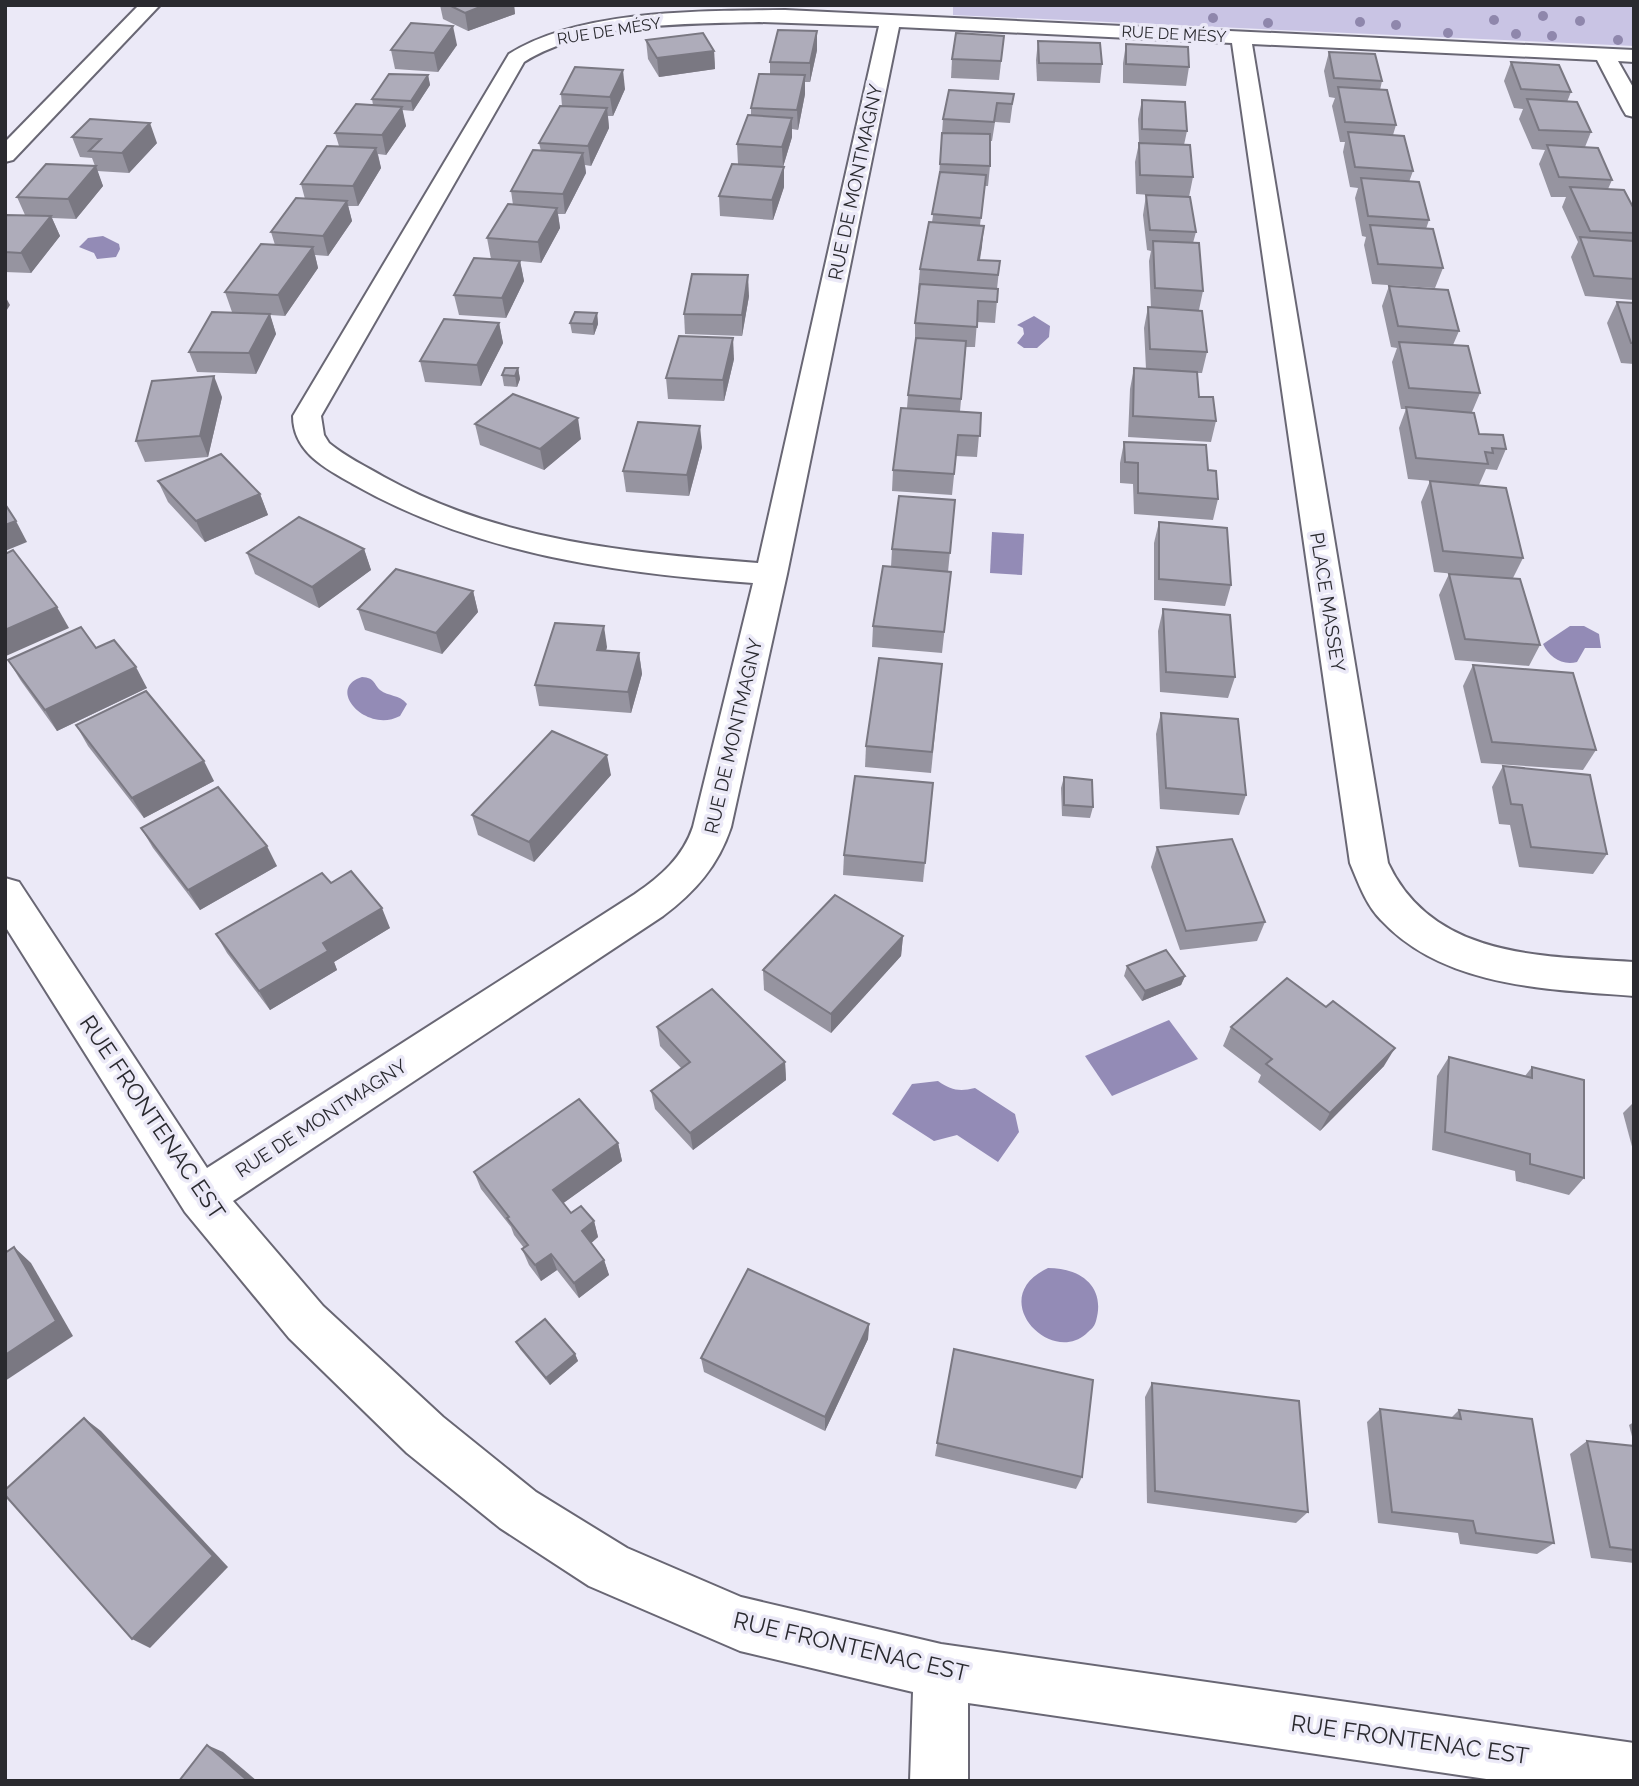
<svg xmlns="http://www.w3.org/2000/svg" width="1639" height="1786" font-family="Raleway,sans-serif">
<style>
.green{fill:#c9c4e4}
.water{fill:#938bb6}
.lines{fill:none;stroke-linecap:round;stroke-linejoin:round}
.minor-casing{stroke:#696774;stroke-width:4}
.minor{fill:#fff;fill-rule:evenodd}
.tree{fill:#8f87ac}
.wall{fill:#9694a0}
.shaded-wall{fill:#7a7882}
.building{fill:#aeacba;stroke:#7a7882;stroke-width:2}
.labels{text-anchor:middle;dominant-baseline:central;stroke-width:7;stroke-linejoin:round;paint-order:stroke}
.far-street-label{font-size:16px;fill:#2a2a2f;stroke:#ebe9f7}
.street-label{font-size:19px;fill:#2a2a2f;stroke:#ebe9f7}
.near-street-label{font-size:23px;fill:#2a2a2f;stroke:#ebe9f7}
</style>
<rect width="100%" height="100%" fill="#ebe9f7"/>
<path class="green" d="M953 5H1634V46L953 15Z"/>
<g class="water">
<path d="M103 236 119 244 120 249 116 257 97 259 94 253 79 247 88 238Z"/>
<path d="M1034 316 1050 326 1049 337 1037 348H1024L1017 343 1024 334 1023 328 1017 325Z"/>
<path d="M992 532 1024 534 1022 575 990 573Z"/>
<path d="M1570 626H1584L1599 634 1601 648H1585L1577 662C1562 666 1549 657 1543 644Z"/>
<path d="M362 677C375 678 373 683 380 690 389 697 399 694 407 704L400 716C366 734 325 688 362 677Z"/>
<path d="M1169 1020 1198 1059 1112 1096 1085 1056Z"/>
<path d="M938 1081C951 1090 959 1092 975 1088L1015 1114 1019 1132 998 1162 957 1135 934 1141 892 1114 912 1084Z"/>
<path d="M1048 1268C1080 1268 1106 1286 1096 1321 1094 1328 1091 1329 1086 1334 1049 1366 985 1297 1048 1268Z"/>
</g>
<g class="lines">
<g class="minor-casing">
<g id="minor">
<path d="M139 5H160L13 160 5 162V142Z"/>
<path d="M785 10 1634 50V62L1618 61 1634 89V117L1626 115 1623 110 1597 60 1252 44 1388 863C1433 959 1543 956 1634 962V996C1548 989 1444 988 1381 920 1366 905 1358 882 1350 863L1232 43 899 27 787 574 731 827C718 866 695 892 663 916L233 1201 323 1306 443 1417 536 1492 627 1548 741 1597 941 1644 1634 1743V1781H1500L968 1703V1781H910L913 1692 740 1651 589 1586 500 1528 407 1453 289 1338 185 1212 5 926V878L19 882 207 1168 635 894C661 876 683 857 693 827L753 583C614 573 476 554 353 484 325 468 293 452 293 416L509 54C580 9 702 11 785 10ZM759 22 879 26 758 563C629 553 499 541 384 477 365 466 346 457 329 443L324 435 321 416 524 62C588 22 685 24 759 22Z"/>
</g>
</g>
<use href="#minor" class="minor"/>
</g>
<g class="tree">
<circle cx="1543" cy="16" r="5"/>
<circle cx="1213" cy="18" r="5"/>
<circle cx="1494" cy="20" r="5"/>
<circle cx="1580" cy="21" r="5"/>
<circle cx="1360" cy="22" r="5"/>
<circle cx="1268" cy="23" r="5"/>
<circle cx="1396" cy="25" r="5"/>
<circle cx="1448" cy="33" r="5"/>
<circle cx="1516" cy="34" r="5"/>
<circle cx="1552" cy="36" r="5"/>
<circle cx="1618" cy="40" r="5"/>
</g>
<g class="wall">
<path d="M440 5H514L515 14 468 31 443 19Z"/>
<path d="M1004 36 999 80 951 78 952 59Z"/>
<path d="M646 40 714 51 715 69 659 77 648 59Z"/>
<path d="M1038 41 1102 64 1100 83 1037 81 1036 60Z"/>
<path d="M1126 44 1189 67 1186 86 1123 83V63Z"/>
<path d="M457 45 438 72 395 69 391 50Z"/>
<path d="M817 50 810 82H805V94L798 130 792 129V137L783 167H784V187L773 220 720 216 719 196 738 164 737 144 751 115V108L770 74V62Z"/>
<path d="M1329 52 1382 81 1380 90 1396 125 1393 135 1413 171 1409 182 1429 220 1426 229 1443 268 1435 288 1372 284 1364 245 1366 237 1362 236 1355 198 1358 188 1350 187 1343 152 1345 142H1340L1332 106 1335 98 1329 97 1324 71Z"/>
<path d="M1511 62 1571 92 1567 102 1591 132 1585 147 1612 180 1608 189 1634 209V300L1585 296 1571 257 1578 242 1562 207 1566 197H1551L1539 164 1545 150 1532 149 1519 119 1523 109 1514 108 1504 81Z"/>
<path d="M428 75 430 85 413 111 402 110 406 126 386 155 378 154 381 168 358 206H348L352 221 328 256 315 255 318 268 285 316 270 315 276 334 256 374 197 372 189 352 244 313 232 312 225 292 275 245 271 232 305 199 301 184 339 146 335 133 373 105 372 99Z"/>
<path d="M625 89 613 116H608L609 128 591 166 585 165 586 173 565 214H558L560 228 541 263 520 261 524 281 506 318 459 315 454 295 491 259 487 238 513 205 511 191 541 151 539 143 562 106 561 94Z"/>
<path d="M1014 94 1010 123 995 122 992 141H990V166L988 186H985L980 225 982 246 980 260 1000 261 997 289H998L995 323 977 322 975 347H966L960 411 981 413 977 457 956 456 952 495 892 491 893 470 907 408 908 395 915 344V323L920 290H918L920 269 932 222 939 176 943 119Z"/>
<path d="M1142 100 1187 131 1184 145 1193 177 1189 197 1196 232 1193 243 1203 291 1199 310 1207 352 1202 373H1197L1199 397 1216 421 1211 442 1128 437 1130 389 1134 368 1146 369 1144 328 1148 307 1151 308 1149 261 1151 251 1147 250 1143 215 1146 195 1164 196 1136 194 1135 162 1139 143 1138 119Z"/>
<path d="M72 137 157 143 129 173 97 171 103 186 76 219 52 218 60 236 31 273 5 272V215H25L17 197 95 166 92 158 80 157Z"/>
<path d="M1389 286 1459 331 1453 345 1480 393 1472 412 1479 434 1506 449 1497 470 1486 469 1479 485 1408 479 1399 428 1406 409H1401L1392 362 1397 348 1391 347 1382 306Z"/>
<path d="M749 296 742 336 685 334 684 314Z"/>
<path d="M1617 302 1634 303V364L1621 363 1607 323Z"/>
<path d="M597 313 598 324 594 335 572 333 570 323Z"/>
<path d="M499 323 503 343 481 386 425 382 420 361Z"/>
<path d="M734 359 724 401 668 399 666 378Z"/>
<path d="M518 368 520 379 517 387 504 386 502 375Z"/>
<path d="M222 397 208 457 145 462 136 441Z"/>
<path d="M475 424 581 439 544 470 480 445Z"/>
<path d="M1124 442 1208 470 1218 499 1213 520 1134 514 1133 484 1120 483V463Z"/>
<path d="M702 447 689 496 626 492 623 471Z"/>
<path d="M158 481 260 494 268 515 205 542 168 502Z"/>
<path d="M1430 481 1523 558 1513 578 1540 645 1529 666 1455 660 1439 595 1449 574 1477 576 1434 572 1421 502Z"/>
<path d="M955 500 948 572H951L942 653 872 647 873 626 891 567 892 549Z"/>
<path d="M1159 522 1231 585 1225 606 1154 600V543Z"/>
<path d="M364 549 371 570 319 608 255 574 247 553Z"/>
<path d="M473 591 478 612 442 654 365 630 358 609Z"/>
<path d="M1163 609 1235 677 1228 698 1160 692 1158 631Z"/>
<path d="M607 647 606 650 639 653 642 674 631 713 539 706 535 685Z"/>
<path d="M96 648 147 688 57 731 21 681 8 660Z"/>
<path d="M942 664 931 773 865 767 866 746Z"/>
<path d="M1473 665 1596 750 1583 770 1481 763 1463 686Z"/>
<path d="M1161 713 1246 795 1239 815 1160 809 1156 734Z"/>
<path d="M76 725 214 781 144 818 88 746Z"/>
<path d="M1503 766 1607 854 1593 874 1519 867 1510 825 1499 824 1492 787Z"/>
<path d="M611 775 534 862 478 835 472 815Z"/>
<path d="M1064 777 1093 807 1090 818 1062 816 1061 788Z"/>
<path d="M933 783 923 882 843 875 844 855Z"/>
<path d="M141 828 277 866 200 910 153 848Z"/>
<path d="M1157 847 1265 922 1257 941 1180 950 1151 867Z"/>
<path d="M331 883 390 928 334 962 337 970 270 1010 227 953 216 934Z"/>
<path d="M903 936 901 956 831 1033 764 990 763 970Z"/>
<path d="M1127 966 1185 976 1181 985 1142 1001 1124 976Z"/>
<path d="M657 1027 785 1062 786 1080 693 1150 655 1109 651 1091 682 1069 660 1046Z"/>
<path d="M1231 1027 1384 1066 1320 1131 1258 1082 1261 1075 1223 1046Z"/>
<path d="M1449 1057 1525 1076 1532 1067 1584 1178 1569 1195 1516 1181 1515 1171 1432 1150 1437 1076Z"/>
<path d="M1634 1102V1154L1623 1113Z"/>
<path d="M618 1143 622 1161 563 1203 571 1213 594 1221 598 1237 591 1243 604 1260 609 1275 579 1298 557 1270 541 1281 529 1265 522 1249 524 1248 514 1235 511 1227 481 1189 474 1172Z"/>
<path d="M869 1324 868 1339 825 1431 704 1372 701 1358Z"/>
<path d="M516 1342 575 1354 578 1361 550 1385 520 1349Z"/>
<path d="M954 1349 1082 1477 1076 1489 935 1456Z"/>
<path d="M1152 1383 1308 1512 1296 1523 1147 1503 1145 1397Z"/>
<path d="M1380 1409 1451 1418 1459 1410 1554 1543 1537 1554 1460 1544 1458 1533 1378 1523 1367 1422Z"/>
<path d="M1634 1422V1444L1629 1425Z"/>
<path d="M1587 1441 1634 1446V1563L1591 1558 1570 1454Z"/>
</g>
<g class="shaded-wall">
<path d="M485 5H514L515 14 468 31 465 13Z"/>
<path d="M453 26 457 45 438 72 434 53Z"/>
<path d="M817 31V50L810 82V63Z"/>
<path d="M714 51 715 69 659 77 657 58Z"/>
<path d="M623 70 625 89 613 116 610 97Z"/>
<path d="M428 75 430 85 413 111 411 101Z"/>
<path d="M805 75V94L798 130 797 110Z"/>
<path d="M402 107 406 126 386 155 382 135Z"/>
<path d="M607 108 609 128 591 166 588 146Z"/>
<path d="M792 118V137L783 167 782 147Z"/>
<path d="M150 123 157 143 129 173 122 153Z"/>
<path d="M376 148 381 168 358 206 353 186Z"/>
<path d="M583 153 586 173 565 214 563 194Z"/>
<path d="M96 166 103 186 76 219 68 199Z"/>
<path d="M784 167V187L773 220 772 200Z"/>
<path d="M347 201 352 221 328 256 323 236Z"/>
<path d="M557 208 560 228 541 263 538 242Z"/>
<path d="M51 216 60 236 31 273 21 253Z"/>
<path d="M984 226 982 246 977 273 978 260Z"/>
<path d="M313 247 318 268 285 316 278 295Z"/>
<path d="M520 261 524 281 506 318 502 298Z"/>
<path d="M748 275 749 296 742 336V315Z"/>
<path d="M5 296 10 305 5 313Z"/>
<path d="M597 313 598 324 594 335 593 324Z"/>
<path d="M270 314 276 334 256 374 249 353Z"/>
<path d="M499 323 503 343 481 386 477 365Z"/>
<path d="M733 338 734 359 724 401 723 380Z"/>
<path d="M518 368 520 379 517 387 515 376Z"/>
<path d="M214 376 222 397 208 457 200 436Z"/>
<path d="M578 418 581 439 544 470 540 449Z"/>
<path d="M700 426 702 447 689 496 687 475Z"/>
<path d="M260 494 268 515 205 542 196 521Z"/>
<path d="M16 521 27 542 5 551V525Z"/>
<path d="M364 549 371 570 319 608 312 587Z"/>
<path d="M473 591 478 612 442 654 436 633Z"/>
<path d="M57 607 69 628 6 656 5 654V630Z"/>
<path d="M604 626 607 647 600 671 597 650Z"/>
<path d="M639 653 642 674 631 713 628 692Z"/>
<path d="M136 667 147 688 57 731 45 710Z"/>
<path d="M607 755 611 775 534 862 529 842Z"/>
<path d="M204 761 214 781 144 818 132 798Z"/>
<path d="M267 846 277 866 200 910 188 890Z"/>
<path d="M382 908 390 928 334 962 337 970 270 1010 259 991 323 943Z"/>
<path d="M903 936 901 956 831 1033V1014Z"/>
<path d="M1185 976 1181 985 1142 1001 1145 991Z"/>
<path d="M1395 1048 1384 1066 1320 1131 1330 1113Z"/>
<path d="M785 1062 786 1080 693 1150 690 1133Z"/>
<path d="M618 1143 622 1161 558 1207 553 1190Z"/>
<path d="M594 1221 598 1237 587 1247 582 1231Z"/>
<path d="M14 1247 31 1263 73 1336 5 1381V1355Z"/>
<path d="M551 1254 557 1270 541 1281 535 1265Z"/>
<path d="M604 1260 609 1275 579 1298 574 1283Z"/>
<path d="M869 1324 868 1339 825 1431V1417Z"/>
<path d="M575 1354 578 1361 550 1385 546 1378Z"/>
<path d="M84 1418 101 1431 228 1567 150 1648 132 1639Z"/>
<path d="M207 1745 223 1752 257 1781H248Z"/>
</g>
<g class="building">
<path d="M449 5H485L465 13Z"/>
<path d="M411 23 453 26 434 53 391 50Z"/>
<path d="M778 30 817 31 810 63 770 62Z"/>
<path d="M703 33 714 51 657 58 646 40Z"/>
<path d="M956 33 1004 36 1001 61 952 59Z"/>
<path d="M1038 41 1100 43 1102 64 1039 63Z"/>
<path d="M1126 44 1188 47 1189 67 1126 64Z"/>
<path d="M1329 52 1375 54 1382 81 1334 78Z"/>
<path d="M1511 62 1559 65 1571 92 1521 89Z"/>
<path d="M575 67 623 70 610 97 561 94Z"/>
<path d="M389 74 428 75 411 101 372 99Z"/>
<path d="M759 74 805 75 797 110 751 108Z"/>
<path d="M1338 87 1387 90 1396 125 1345 122Z"/>
<path d="M949 90 1014 94 1012 104 997 103 994 122 943 119Z"/>
<path d="M1527 99 1577 102 1591 132 1539 130Z"/>
<path d="M1142 100 1185 102 1187 131 1142 129Z"/>
<path d="M356 104 402 107 382 135 335 133Z"/>
<path d="M560 106 607 108 588 146 539 143Z"/>
<path d="M748 115 792 118 782 147 737 144Z"/>
<path d="M90 119 150 123 122 153 89 151 101 139 72 137Z"/>
<path d="M1348 132 1404 136 1413 171 1355 167Z"/>
<path d="M942 133 990 134V166L940 164Z"/>
<path d="M1139 143 1190 145 1193 177 1140 175Z"/>
<path d="M1547 145 1598 148 1612 180 1559 177Z"/>
<path d="M327 146 376 148 353 186 301 184Z"/>
<path d="M533 150 583 153 563 194 511 191Z"/>
<path d="M46 164 96 166 68 199 17 197Z"/>
<path d="M732 164 784 167 772 200 719 196Z"/>
<path d="M940 172 986 175 981 218 932 214Z"/>
<path d="M1361 178 1419 182 1429 220 1368 216Z"/>
<path d="M1570 187 1624 190 1634 209V233L1590 231Z"/>
<path d="M1146 195 1190 197 1196 232 1150 230Z"/>
<path d="M296 198 347 201 323 236 271 232Z"/>
<path d="M508 204 557 208 538 242 487 238Z"/>
<path d="M5 215 51 216 21 253 5 252Z"/>
<path d="M929 222 984 226 978 260 1000 261 998 275 920 269Z"/>
<path d="M1370 225 1433 229 1443 268 1378 264Z"/>
<path d="M1580 237 1634 241V279L1594 276Z"/>
<path d="M1153 241 1199 243 1203 291 1155 288Z"/>
<path d="M261 244 313 247 278 295 225 292Z"/>
<path d="M474 258 520 261 502 298 454 295Z"/>
<path d="M692 274 748 275 742 315 684 314Z"/>
<path d="M920 284 998 289 997 302 978 301 977 327 915 323Z"/>
<path d="M1389 286 1448 290 1459 331 1398 326Z"/>
<path d="M1617 302 1634 303V343H1631Z"/>
<path d="M1148 307 1202 311 1207 352 1150 349Z"/>
<path d="M212 312 270 314 249 353 189 352Z"/>
<path d="M575 312 597 313 593 324 570 323Z"/>
<path d="M444 319 499 323 477 365 420 361Z"/>
<path d="M679 336 733 338 723 380 666 378Z"/>
<path d="M916 338 966 341 961 399 908 395Z"/>
<path d="M1399 342 1468 346 1480 393 1409 388Z"/>
<path d="M505 368H518L515 376 502 375Z"/>
<path d="M1134 368 1197 372 1199 397H1213L1216 421 1133 416Z"/>
<path d="M214 376 200 436 136 441 152 381Z"/>
<path d="M513 394 578 418 540 449 475 424Z"/>
<path d="M1406 407 1474 413 1479 434 1503 435 1506 449 1492 448 1493 453 1485 452 1488 464 1416 458Z"/>
<path d="M901 408 981 413 980 436 958 435 954 474 893 470Z"/>
<path d="M638 422 700 426 687 475 623 471Z"/>
<path d="M1124 442 1206 445 1208 470 1216 471 1218 499 1138 493V463L1125 462Z"/>
<path d="M221 454 260 494 196 521 158 481Z"/>
<path d="M1430 481 1506 488 1523 558 1443 551Z"/>
<path d="M899 496 955 500 950 553 892 549Z"/>
<path d="M5 504 16 521 5 525Z"/>
<path d="M299 517 364 549 312 587 247 553Z"/>
<path d="M1159 522 1227 528 1231 585 1159 579Z"/>
<path d="M13 550 57 607 5 630V554Z"/>
<path d="M883 566 951 572 944 632 873 626Z"/>
<path d="M396 569 473 591 436 633 358 609Z"/>
<path d="M1449 574 1520 579 1540 645 1465 639Z"/>
<path d="M1163 609 1230 615 1235 677 1166 672Z"/>
<path d="M555 623 604 626 597 650 639 653 628 692 535 685Z"/>
<path d="M81 627 96 648 114 640 136 667 45 710 8 660Z"/>
<path d="M879 658 942 664 932 752 866 746Z"/>
<path d="M1473 665 1573 673 1596 750 1492 742Z"/>
<path d="M146 691 204 761 132 798 76 725Z"/>
<path d="M1161 713 1238 719 1246 795 1166 788Z"/>
<path d="M552 731 607 755 529 842 472 815Z"/>
<path d="M1503 766 1590 775 1607 854 1531 847 1522 805 1511 804Z"/>
<path d="M855 776 933 783 925 863 844 855Z"/>
<path d="M1064 777 1092 780 1093 807 1064 805Z"/>
<path d="M218 787 267 846 188 890 141 828Z"/>
<path d="M1232 839 1265 922 1186 931 1157 847Z"/>
<path d="M351 871 382 908 323 943 328 951 259 991 216 934 322 873 331 883Z"/>
<path d="M835 895 903 936 831 1014 763 970Z"/>
<path d="M1166 950 1185 976 1145 991 1127 966Z"/>
<path d="M1287 978 1326 1007 1333 1001 1395 1048 1330 1113 1266 1064 1272 1059 1231 1027Z"/>
<path d="M712 989 785 1062 690 1133 651 1091 690 1062 657 1027Z"/>
<path d="M1449 1057 1532 1078V1067L1584 1080V1178L1530 1164V1154L1445 1132Z"/>
<path d="M579 1099 618 1143 553 1190 571 1213 581 1206 594 1221 582 1231 604 1260 574 1283 551 1254 535 1265 522 1249 528 1245 507 1218 509 1217 474 1172Z"/>
<path d="M14 1247 56 1321 5 1355V1253Z"/>
<path d="M748 1269 869 1324 825 1417 701 1358Z"/>
<path d="M545 1319 575 1354 546 1378 516 1342Z"/>
<path d="M954 1349 1093 1380 1082 1477 937 1443Z"/>
<path d="M1152 1383 1299 1401 1308 1512 1155 1491Z"/>
<path d="M1380 1409 1461 1419 1459 1410 1532 1419 1554 1543 1476 1533 1473 1521 1392 1512Z"/>
<path d="M84 1418 213 1556 132 1639 5 1495V1490Z"/>
<path d="M1587 1441 1634 1446V1550L1610 1547Z"/>
<path d="M207 1745 248 1781H179Z"/>
</g>
<g class="labels">
<g class="far-street-label">
<text transform="translate(609 31) rotate(-9)">RUE DE MÉSY</text>
<text transform="translate(1174 34) rotate(3)">RUE DE MÉSY</text>
</g>
<g class="street-label">
<text transform="translate(855 182) rotate(-78)">RUE DE MONTMAGNY</text>
<text transform="translate(1328 602) rotate(81)">PLACE MASSEY</text>
<text transform="translate(733 736) rotate(-77)">RUE DE MONTMAGNY</text>
<text transform="translate(321 1118) rotate(-33)">RUE DE MONTMAGNY</text>
</g>
<g class="near-street-label">
<text transform="translate(153 1117) rotate(56)">RUE FRONTENAC EST</text>
<text transform="translate(851 1646) rotate(13)">RUE FRONTENAC EST</text>
<text transform="translate(1410 1739) rotate(8)">RUE FRONTENAC EST</text>
</g>
</g>
<rect width="1639" height="1786" fill="none" stroke="#2a2a2f" stroke-width="14"/>
</svg>
